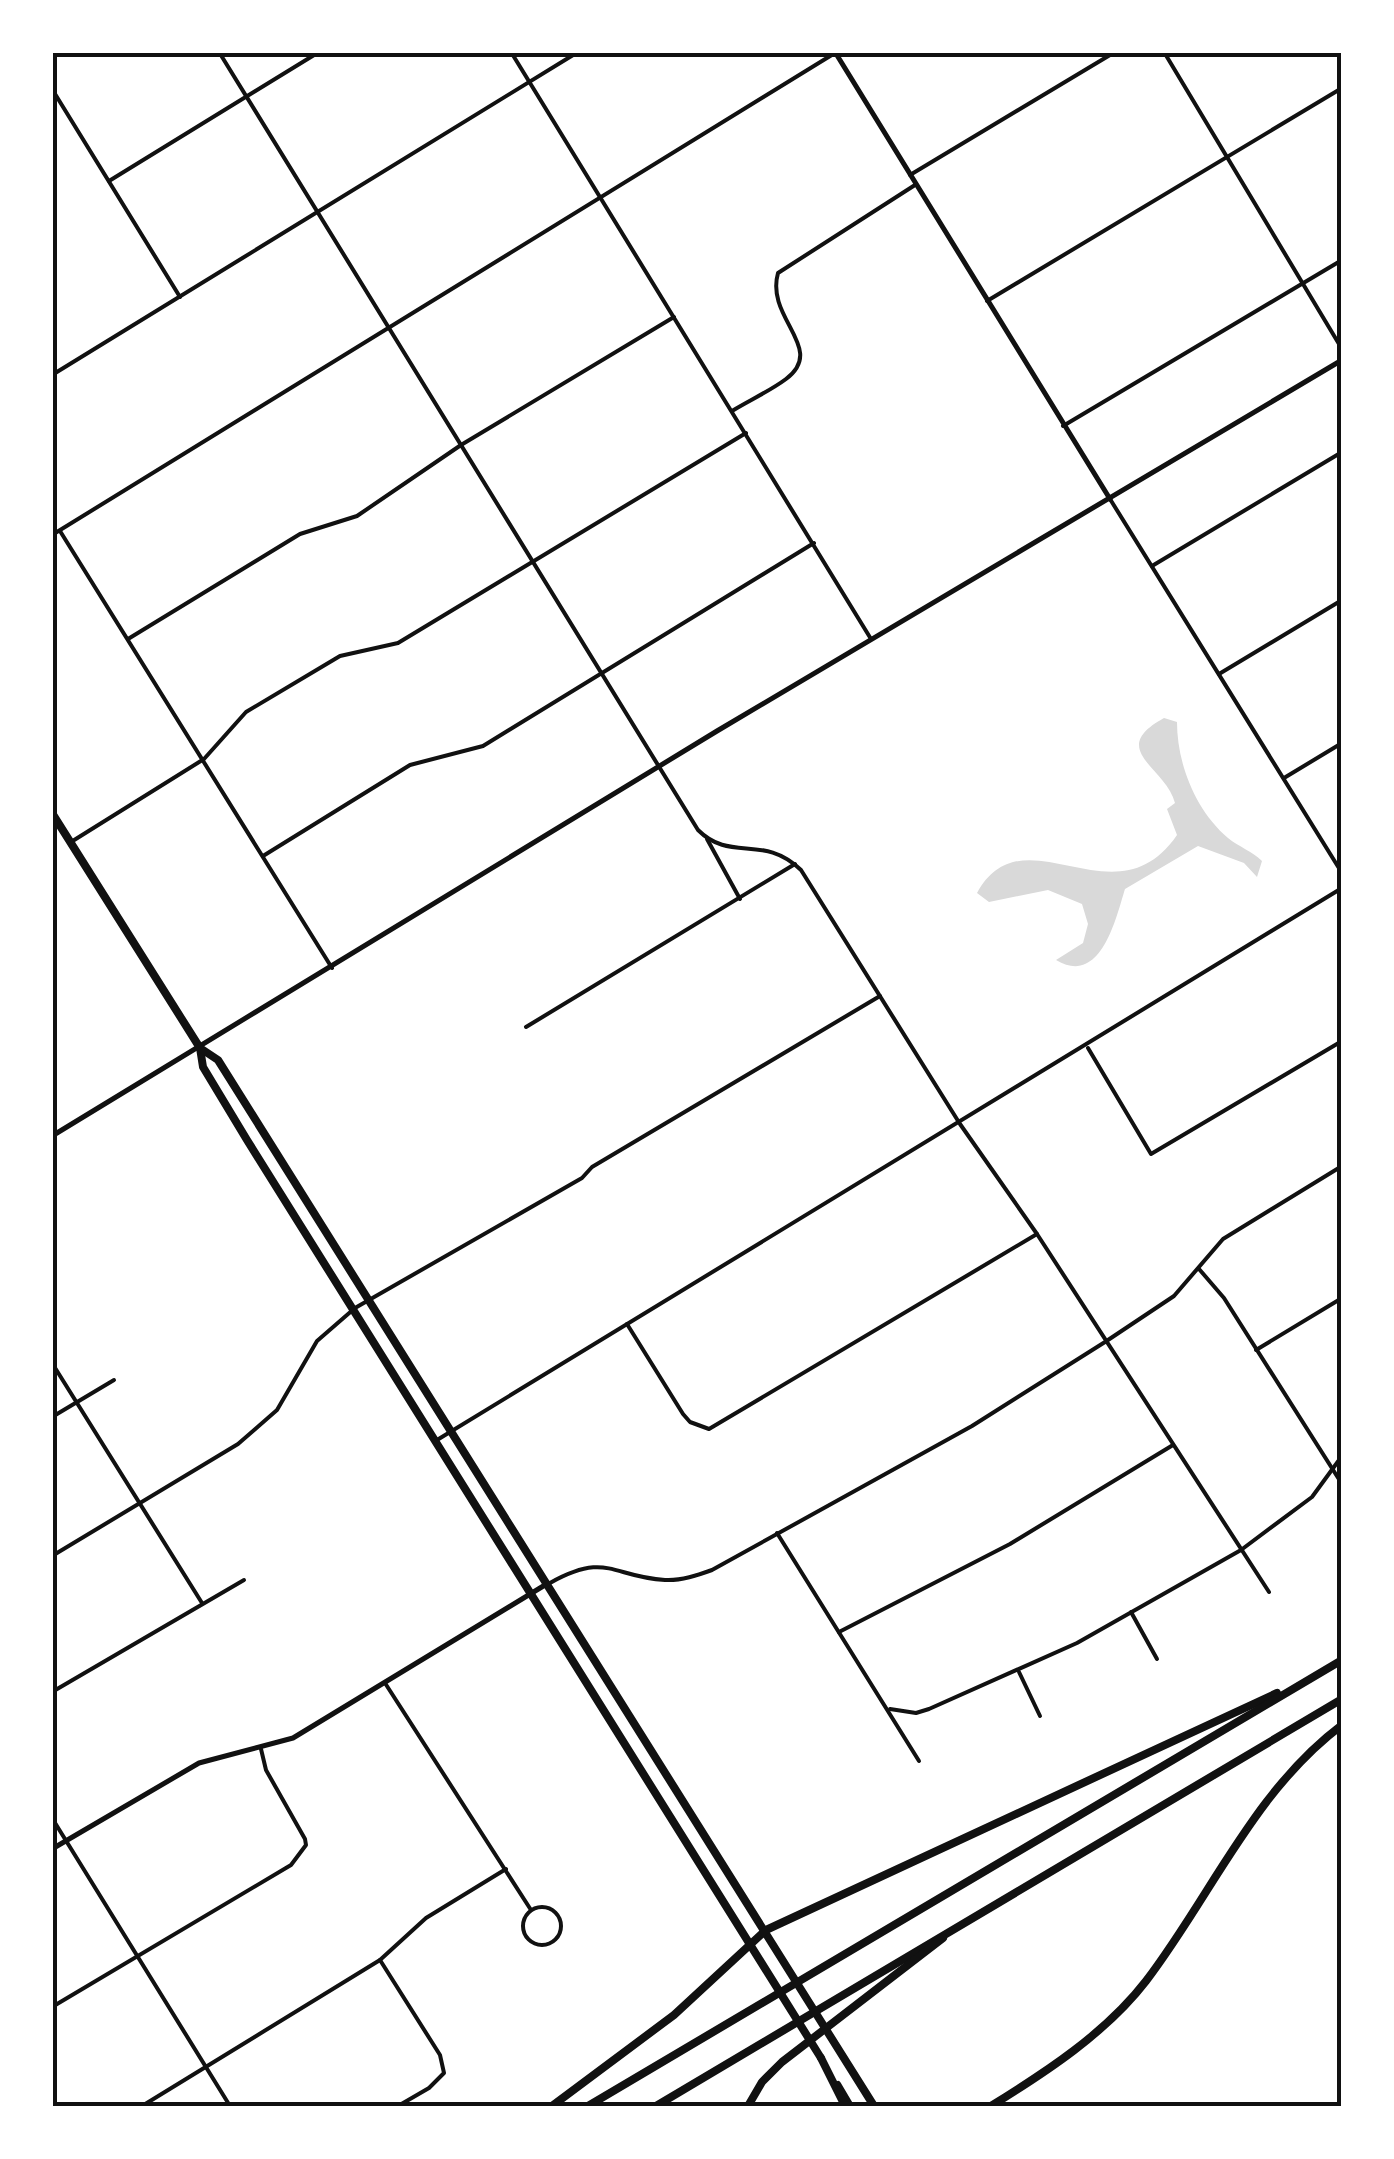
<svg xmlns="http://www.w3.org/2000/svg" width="1394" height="2159" font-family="Lato,sans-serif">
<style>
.water{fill:#d9d9d9}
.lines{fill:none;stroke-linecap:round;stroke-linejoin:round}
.minor{stroke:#111;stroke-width:4}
.tertiary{stroke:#111;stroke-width:5}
.primary{stroke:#111;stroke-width:6}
.trunk{stroke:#111;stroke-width:8}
.motorway{stroke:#111;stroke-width:8}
.neatline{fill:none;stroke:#111;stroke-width:4}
</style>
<rect width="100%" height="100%" fill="#fff"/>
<path class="water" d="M1164 718 1177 722C1177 763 1195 810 1228 838 1239 847 1252 851 1262 861L1257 877 1244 863 1198 846 1125 889C1116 918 1101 987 1056 960L1083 943 1088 924 1082 904 1048 890 989 902 977 893C1024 808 1115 926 1177 835L1167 809 1175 803C1166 767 1106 750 1164 718Z"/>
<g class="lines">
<g class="minor">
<path d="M219 52 698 830C731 863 763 833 801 870L960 1124 1037 1234 1269 1592"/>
<path d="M511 52 871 639"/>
<path d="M1164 52 1342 349"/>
<path d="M52 89 180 297"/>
<path d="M910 175 1115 52"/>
<path d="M109 181 319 52"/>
<path d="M987 301 1342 88"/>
<path d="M52 375 578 52"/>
<path d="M732 411C750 400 770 391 786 379 827 348 765 319 778 273L915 185"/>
<path d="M1063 426 1342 260"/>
<path d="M1110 499 1342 873"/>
<path d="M60 531 332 968"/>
<path d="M52 535 835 53"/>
<path d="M1152 566 1342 452"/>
<path d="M128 639 300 534 357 516 461 445 674 317"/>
<path d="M1219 674 1342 600"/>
<path d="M1284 778 1342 743"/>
<path d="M707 839 740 899"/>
<path d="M71 842 204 759 246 712 340 656 398 643 746 433"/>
<path d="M263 856 410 765 483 746 814 543"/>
<path d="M526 1027 795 864"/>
<path d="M1088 1048 1151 1154 1342 1041"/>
<path d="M1199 1269 1224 1298 1342 1484"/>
<path d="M627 1324 683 1414 690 1422 709 1429 1037 1234"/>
<path d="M1256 1350 1342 1298"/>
<path d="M52 1363 202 1603"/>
<path d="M52 1417 114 1380"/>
<path d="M437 1440 1342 888"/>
<path d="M777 1533 919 1761"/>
<path d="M52 1556 238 1444 277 1410 317 1341 355 1308 582 1178 592 1167 880 996"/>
<path d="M550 1583C607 1551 612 1577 665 1580 681 1581 698 1575 712 1570L972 1426 1105 1342 1174 1296 1223 1239 1342 1166"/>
<path d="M1131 1612 1157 1659"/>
<path d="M839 1632 1010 1544 1173 1445"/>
<path d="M1019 1672 1040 1716"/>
<path d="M385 1683 531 1910"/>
<path d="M52 1692 244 1580"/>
<path d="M890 1709 916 1713 929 1709 1077 1643 1241 1550 1312 1497 1342 1456"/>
<path d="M52 1818 230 2106"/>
<circle cx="542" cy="1926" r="19"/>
<path d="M380 1960 440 2055 444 2073 429 2088 398 2106"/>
<path d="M52 2007 291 1865 306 1845 305 1839 266 1770 261 1749"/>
<path d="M142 2106 380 1960 426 1918 506 1869"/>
</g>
<g class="tertiary">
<path d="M835 52 1110 499"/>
<path d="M52 1136 717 731 1342 360"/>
<path d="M52 1849 199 1763 293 1738 545 1585"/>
</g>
<path class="primary" d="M838 2084 851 2106"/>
<g class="trunk">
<path d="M52 813 200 1048 203 1067 247 1140 821 2058"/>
<path d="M200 1048 218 1060 874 2106"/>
</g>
<g class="motorway">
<path d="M821 2058 845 2106"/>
<path d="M552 2106 674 2015 766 1930 1277 1693"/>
<path d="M588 2106 1342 1660"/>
<path d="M656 2106 1342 1699"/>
<path d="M748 2106 762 2082 782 2062 943 1938"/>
<path d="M991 2106C1046 2072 1106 2033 1146 1981 1211 1896 1254 1791 1342 1725"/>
</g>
</g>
<rect width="1394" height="2159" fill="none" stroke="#ffffff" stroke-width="110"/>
<rect x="55" y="55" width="1284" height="2049" class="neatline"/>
</svg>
